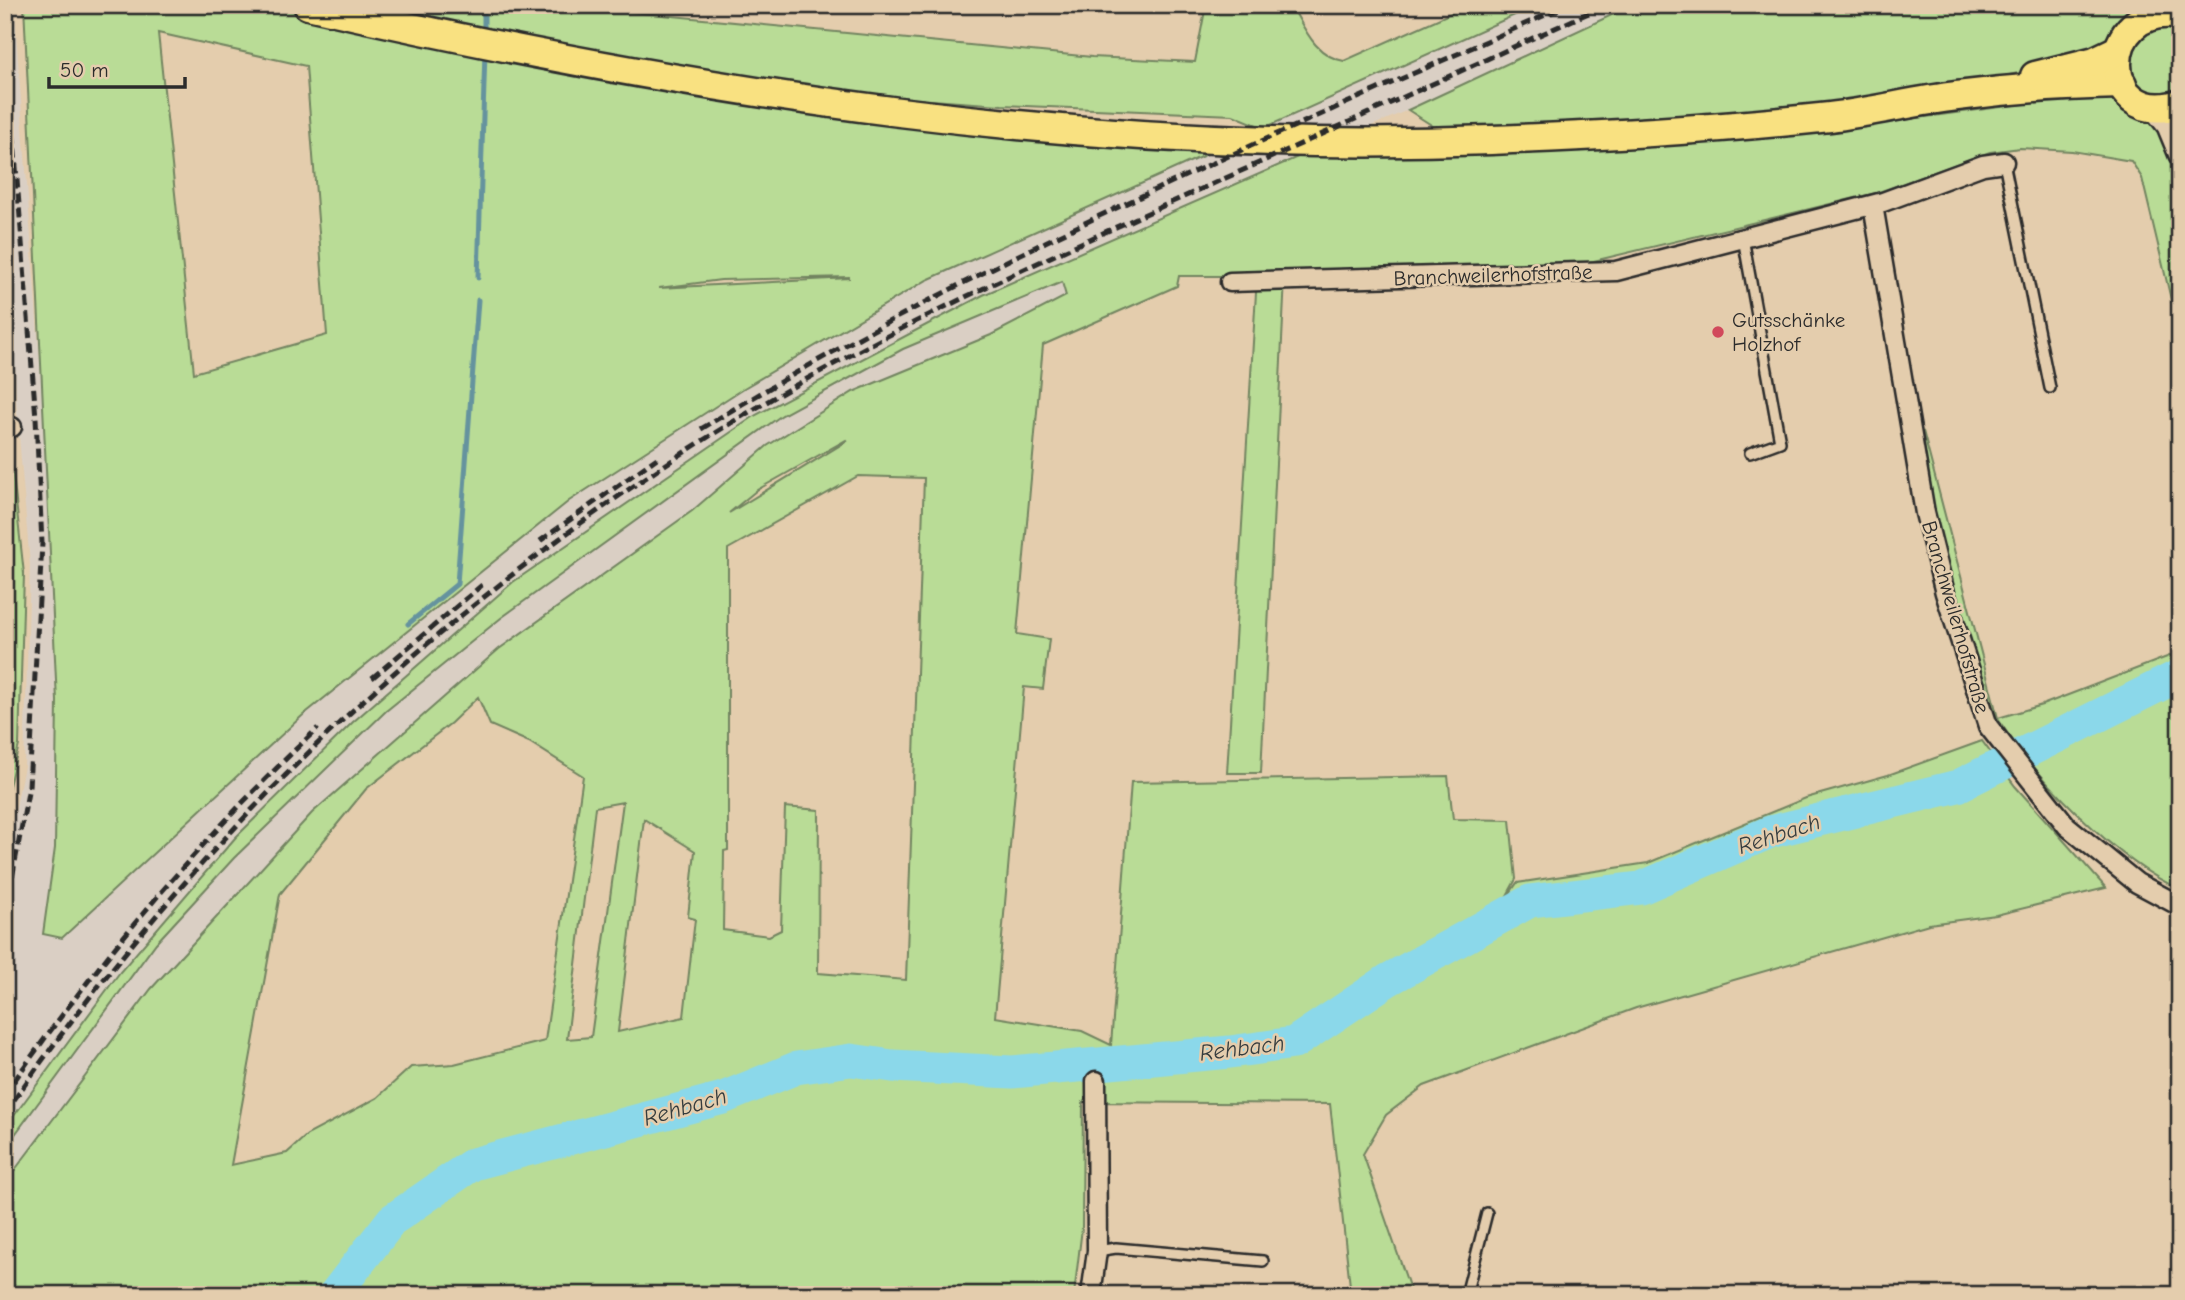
<svg xmlns="http://www.w3.org/2000/svg" width="2185" height="1300" font-family="'Comic Neue',sans-serif">
<style>
.built{fill:#dacfc4}
.green{fill:#b9dc96;stroke:#728460;stroke-width:2;fill-rule:evenodd}
.lines{fill:none;stroke-linecap:round;stroke-linejoin:round}
.stream{stroke:#65939e;stroke-width:5}
.river{stroke:#8bd8ea;stroke-width:33}
.service-casing{stroke:#2b2b2b;stroke-width:14}
.minor-casing{stroke:#2b2b2b;stroke-width:23}
.tertiary-casing{stroke:#2b2b2b;stroke-width:26}
.primary-casing{stroke:#2b2b2b;stroke-width:33}
.service{stroke:#e4cdad;stroke-width:9}
.minor{stroke:#e4cdad;stroke-width:18}
.tertiary{stroke:#e4cdad;stroke-width:21}
.primary{stroke:#f9e181;stroke-width:28}
.rail{stroke:#2b2b2b;stroke-width:5;stroke-dasharray:10 5;stroke-linecap:butt}
.poi-dot{fill:#d1495b;stroke:#e4cdad;stroke-width:2.5}
.labels{text-anchor:middle;dominant-baseline:central;stroke-width:5;stroke-linejoin:round;paint-order:stroke}
.street-label{font-size:21px;fill:#2b2b2b;stroke:#e4cdad}
.poi-label{font-size:21px;fill:#2b2b2b;stroke:#e4cdad;text-anchor:start}
.water-label{font-size:23px;font-style:italic;fill:#353c3e;stroke:#e4cdad}
</style>
<rect width="100%" height="100%" fill="#e4cdad"/>
<filter id="ink" filterUnits="userSpaceOnUse"><feTurbulence type="fractalNoise" baseFrequency=".0143" numOctaves="2"/><feDisplacementMap in="SourceGraphic" scale="14" xChannelSelector="R" yChannelSelector="G"/><feConvolveMatrix kernelMatrix="1 2 1 2 8 2 1 2 1" color-interpolation-filters="sRGB"/></filter>
<g filter="url(#ink)">
<path class="built" d="M5 5H14L44 417 57 701 55 848 43 933 61 938 302 716 569 501 744 388 927 280 1537 5H1633L1408 110 1193 204 1093 262 1078 299 853 392 767 446 692 511 499 649 312 813 151 989 5 1183V862L24 766 30 565 16 401 5 163Z"/>
<g class="green">
<path d="M24 5H268L450 48 1214 151 927 280 744 388 569 501 302 716 62 938 43 934 55 848 57 701ZM158 33 306 66 327 335 194 373ZM849 277V278L659 288 721 280Z"/>
<path d="M374 5H560L1092 57 1195 62 1206 5H1291C1305 29 1315 56 1344 61L1469 5H1537L1264 128 1233 115 1002 105 846 94 496 32Z"/>
<path d="M1633 5H2134L2105 44 2068 62 1913 96 1649 121 1461 130 1433 126 1408 110Z"/>
<path d="M2172 26 2180 30V92C2144 99 2128 86 2130 49L2151 28Z"/>
<path d="M2099 94C2127 98 2162 121 2172 150 2185 194 2180 287 2180 337L2142 178 2131 161 2072 151 2020 148 1990 152 1876 193 1577 265 1285 278 1261 773H1227L1257 276H1179L1177 286 1043 345 1017 634 1049 639 1043 689 1024 687 995 1017 1082 1031 1111 1045 1131 782 1448 776 1453 819 1510 820 1516 879 1503 903 1517 883 1648 863 1806 798 1888 775 1982 741 2015 786 2106 888 1996 915 1929 924 1636 1008 1424 1086 1386 1115 1363 1154 1412 1295H1351L1330 1104 1083 1102 1082 1228 1074 1295H5V1183L151 989 312 813 499 649 692 511 767 446 853 392 991 335 1066 296 1062 282 903 349 782 415 501 618 386 711 234 858 156 943 5 1148V1128L120 972 235 838 353 722 513 582 756 415 983 295 1316 149 1368 157 1615 149 1842 128ZM846 440 847 441 729 513 757 490ZM858 476 924 478 906 980 818 973 819 810 785 807 781 930 769 936 723 930 724 851 728 850V549ZM478 697 490 725 529 742 583 776 545 1041 454 1064 411 1067 377 1098 307 1135 287 1153 231 1165 280 894 366 789 451 723ZM623 802 591 1037 567 1039 595 807ZM644 819 695 851 688 917 695 919 684 1017 618 1032Z"/>
<path d="M1923 431 1998 718 2042 705 2180 652V889C2119 864 2033 774 1998 719L1978 725 1932 584Z"/>
<path d="M10 447 24 574 19 745 5 802V448Z"/>
</g>
<g class="lines">
<g class="stream">
<path d="M484 5V34"/>
<path d="M478 278 485 51"/>
<path d="M408 624 457 584 478 300"/>
</g>
<path class="river" d="M334 1295 392 1220 473 1164 723 1098 796 1068 851 1060 892 1066 1012 1072 1230 1052 1294 1043 1388 980 1530 901 1641 888 1770 832 1958 786 2180 675"/>
<g class="service-casing">
<g id="service">
<path d="M2004 162 2050 388"/>
<path d="M1743 238 1780 442 1750 453"/>
<path d="M1097 1251 1116 1248 1263 1261"/>
<path d="M1466 1295 1487 1213"/>
</g>
</g>
<g class="minor-casing">
<g id="minor">
<path d="M1873 205 1925 513 1945 593 1988 726 2067 826 2137 883 2180 906"/>
<path d="M1230 282 1616 271 1883 202 1983 165 2004 162"/>
<path d="M5 429 12 427"/>
<path d="M1091 1295 1097 1251 1096 1081"/>
</g>
</g>
<g class="tertiary-casing">
<path id="tertiary" d="M2152 106 2168 126 2180 155"/>
</g>
<g class="primary-casing">
<g id="primary">
<path d="M308 5C696 93 1092 156 1491 140 1604 136 1717 129 1830 117 1873 112 1915 101 1957 96 2011 89 2067 85 2122 84"/>
<path d="M2180 15C2097 0 2095 130 2180 104"/>
<path d="M2035 76 2095 61 2116 51"/>
</g>
</g>
<use href="#service" class="service"/>
<use href="#minor" class="minor"/>
<use href="#tertiary" class="tertiary"/>
<use href="#primary" class="primary"/>
<g class="rail">
<path d="M5 29 36 418 42 543 29 787 5 916"/>
<path d="M701 429C976 260 1274 136 1568 5"/>
<path d="M540 541 657 458"/>
<path d="M372 678 482 585"/>
<path d="M5 1094C97 962 201 838 318 728"/>
<path d="M5 1113C184 853 412 630 677 457 844 348 1026 267 1208 186 1341 126 1473 65 1606 5"/>
</g>
</g>
</g>
<circle class="poi-dot" cx="1718" cy="332" r="7"/>
<g class="labels">
<g class="street-label">
<text transform="translate(1493 275) rotate(-2)">Branchweilerhofstraße</text>
<text transform="translate(1956 617) rotate(74)">Branchweilerhofstraße</text>
</g>
<g class="poi-label">
<text x="1732" y="320">Gutsschänke<tspan x="1732" dy="24">Holzhof</tspan></text>
</g>
<g class="water-label">
<text transform="translate(1779 834) rotate(-18)">Rehbach</text>
<text transform="translate(1242 1048) rotate(-7)">Rehbach</text>
<text transform="translate(685 1107) rotate(-16)">Rehbach</text>
</g>
</g>
<rect width="2185" height="1300" fill="none" stroke="#e4cdad" stroke-width="28"/>
<rect x="14" y="14" width="2157" height="1272" fill="none" stroke="#2b2b2b" stroke-width="2.5" filter="url(#ink)"/>
<path d="M49 77v10h136v-10" fill="none" stroke="#2b2b2b" stroke-width="3.5"/>
<text x="60" y="77" font-size="21" fill="#2b2b2b" stroke="#e4cdad" stroke-width="5" paint-order="stroke">50 m</text>
</svg>
